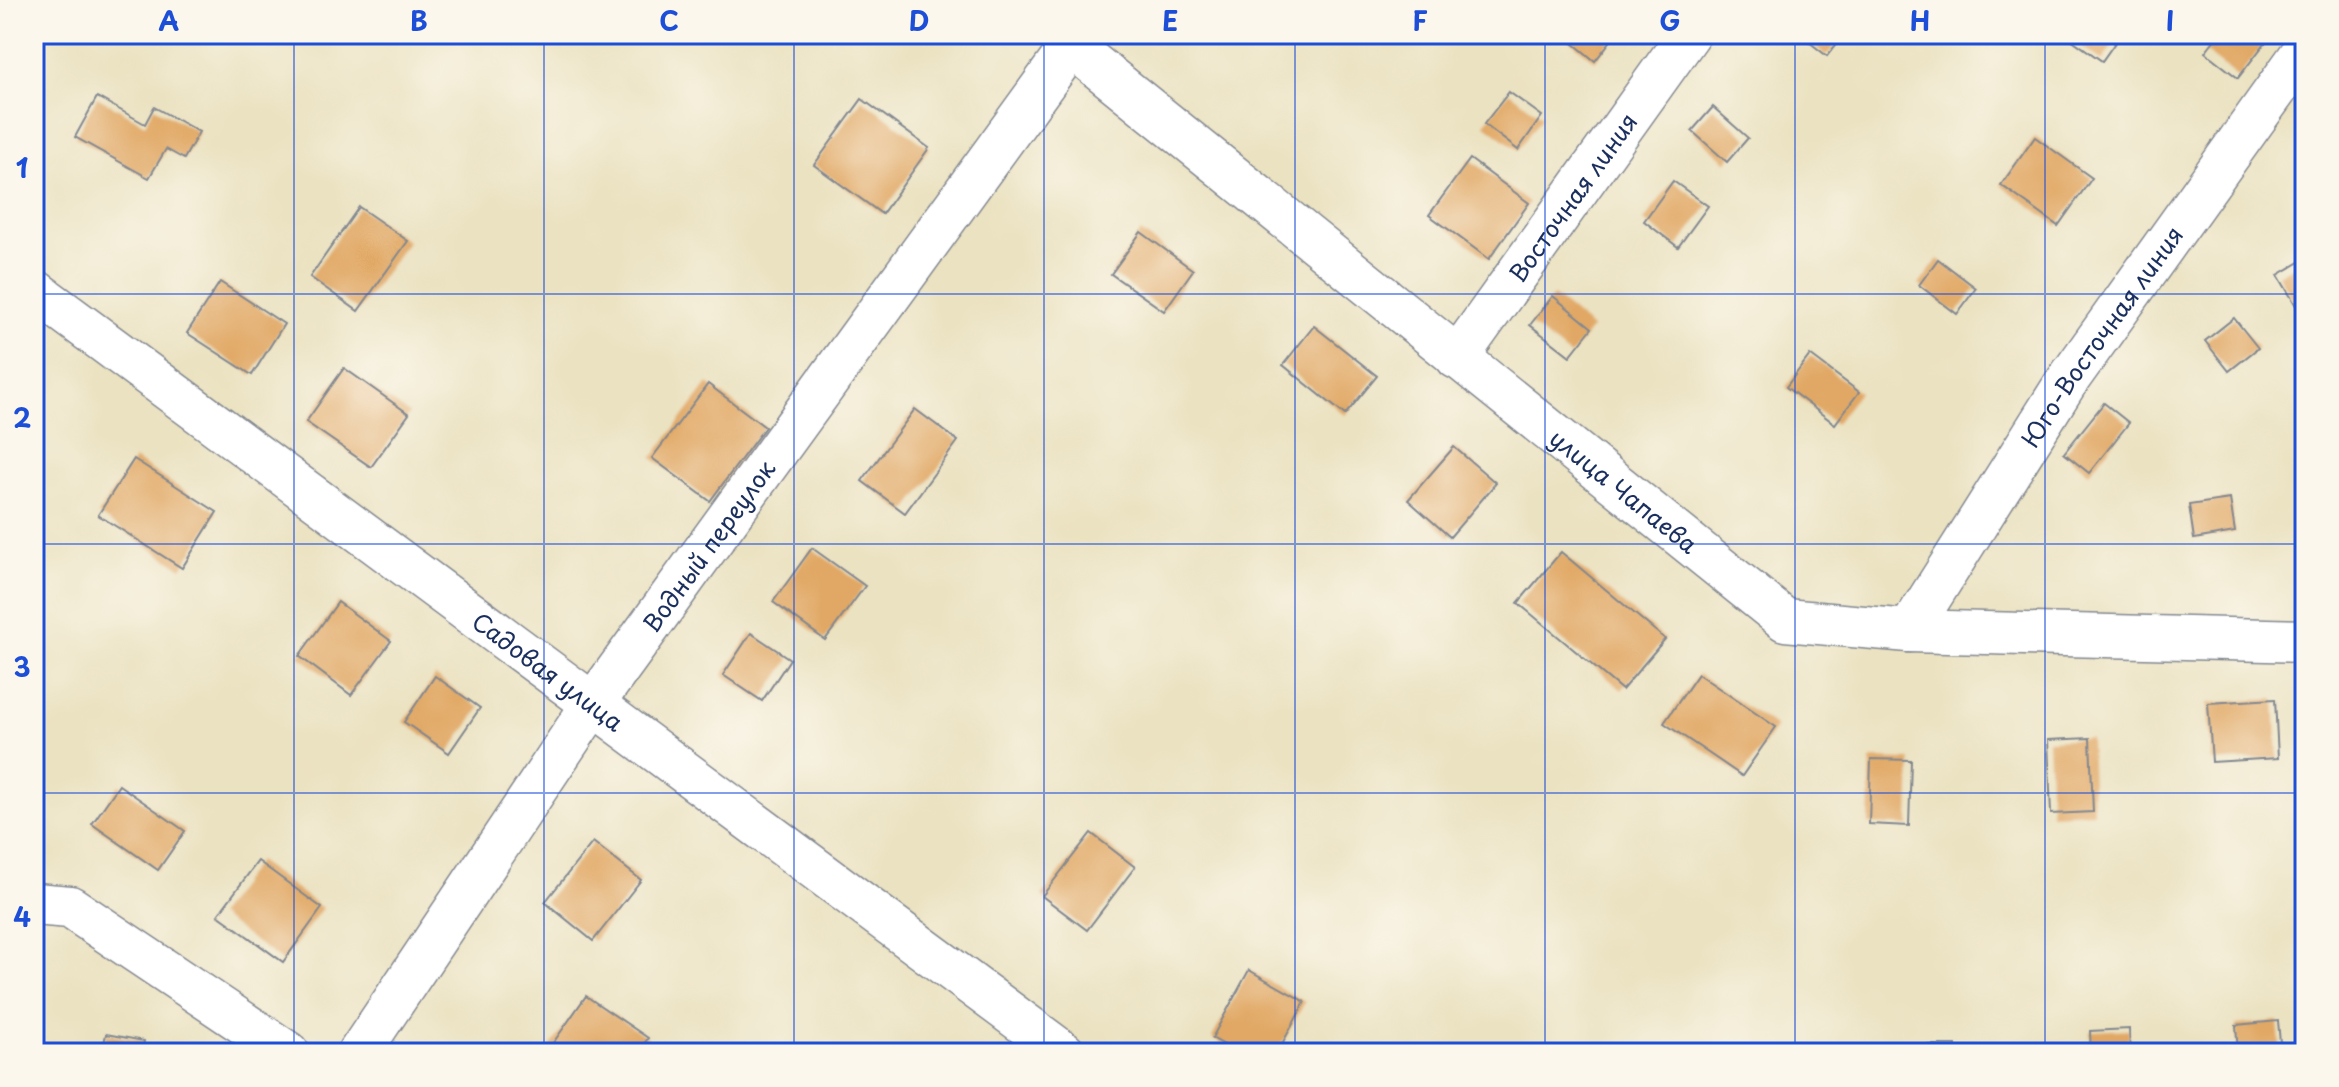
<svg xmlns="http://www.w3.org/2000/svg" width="2339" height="1087" font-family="'Playpen Sans',sans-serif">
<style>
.building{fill:#e1a865}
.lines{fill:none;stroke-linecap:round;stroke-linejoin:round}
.minor-casing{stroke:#838890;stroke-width:45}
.minor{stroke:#fff;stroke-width:42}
.grid{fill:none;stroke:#1d4ed8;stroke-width:2;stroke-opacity:0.55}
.labels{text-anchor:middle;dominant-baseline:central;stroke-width:8;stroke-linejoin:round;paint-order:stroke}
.street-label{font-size:24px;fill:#1b2f5e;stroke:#fbf7ec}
.neatline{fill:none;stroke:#1d4ed8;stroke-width:3}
.grid-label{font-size:26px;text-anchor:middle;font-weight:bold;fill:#1d4ed8}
</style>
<rect width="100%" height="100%" fill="#fbf7ec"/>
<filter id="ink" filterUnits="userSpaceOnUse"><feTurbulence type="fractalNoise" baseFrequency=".0125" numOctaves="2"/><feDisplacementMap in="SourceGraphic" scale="16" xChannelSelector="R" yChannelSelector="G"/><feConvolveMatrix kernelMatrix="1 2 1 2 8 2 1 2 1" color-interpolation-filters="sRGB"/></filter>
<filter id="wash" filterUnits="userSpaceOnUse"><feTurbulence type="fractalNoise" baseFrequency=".006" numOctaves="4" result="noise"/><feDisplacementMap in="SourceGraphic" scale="32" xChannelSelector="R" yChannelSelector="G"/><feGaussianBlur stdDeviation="1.8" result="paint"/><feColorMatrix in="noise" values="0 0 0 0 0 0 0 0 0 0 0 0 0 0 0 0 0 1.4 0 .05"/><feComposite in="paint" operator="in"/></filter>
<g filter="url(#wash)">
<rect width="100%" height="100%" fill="#ebe2c1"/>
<g id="blocks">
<g class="building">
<path d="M1562 34H1616L1595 61Z"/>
<path d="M1799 34H1844L1827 56Z"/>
<path d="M2064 34H2121L2102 61Z"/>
<path d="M2219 34H2263L2268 39 2238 78 2205 52Z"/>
<path d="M1509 92 1542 116 1518 150 1484 124Z"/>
<path d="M97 97 145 124 154 107 199 132 184 159 166 149 149 178 75 137Z"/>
<path d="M862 99 929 148 882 214 814 165Z"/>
<path d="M1713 107 1748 138 1727 162 1692 131Z"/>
<path d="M2035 137 2092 178 2058 226 2001 185Z"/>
<path d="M1470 159 1529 203 1489 259 1429 215Z"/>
<path d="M1673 181 1708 206 1678 247 1644 221Z"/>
<path d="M359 207 408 241 358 311 310 277Z"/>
<path d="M1141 232 1193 270 1164 311 1111 274Z"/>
<path d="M1938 259 1976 288 1957 314 1919 285Z"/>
<path d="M2305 259V305L2298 309 2278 275Z"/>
<path d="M220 282 284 324 252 375 187 333Z"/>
<path d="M1553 296 1592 328 1570 356 1530 325Z"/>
<path d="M2234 318 2258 348 2229 371 2205 341Z"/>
<path d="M1314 326 1377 376 1345 415 1283 365Z"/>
<path d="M1810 355 1859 392 1835 424 1786 387Z"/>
<path d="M344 368 409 414 371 467 306 422Z"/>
<path d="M708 384 765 427 710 501 652 458Z"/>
<path d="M2104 403 2129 423 2089 473 2064 453Z"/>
<path d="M915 409 958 441 905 513 862 481Z"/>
<path d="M1454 447 1496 483 1450 537 1408 500Z"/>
<path d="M134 459 217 512 182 568 98 515Z"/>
<path d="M2230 499 2235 532 2194 539 2189 505Z"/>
<path d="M812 548 865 586 825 640 773 602Z"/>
<path d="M1561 552 1665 639 1622 690 1518 603Z"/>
<path d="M338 602 391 641 351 695 299 656Z"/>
<path d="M751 633 790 659 762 701 723 675Z"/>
<path d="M1698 674 1776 727 1742 776 1664 723Z"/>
<path d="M435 676 480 708 449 753 404 722Z"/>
<path d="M2275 699 2278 758 2212 762 2208 703Z"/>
<path d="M2090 738 2093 812 2051 814 2048 740Z"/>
<path d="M1871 759 1911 760 1909 826 1869 824Z"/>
<path d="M119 785 185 831 158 870 92 824Z"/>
<path d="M1091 833 1135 867 1087 930 1042 896Z"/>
<path d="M593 842 641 880 593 941 545 902Z"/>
<path d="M258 861 322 908 283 962 218 915Z"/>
<path d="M1249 970 1305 1002 1277 1053H1239L1212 1038Z"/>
<path d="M586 996 648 1038 638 1053H546Z"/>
<path d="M2278 1021 2281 1053H2238L2236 1025Z"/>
<path d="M2129 1029 2130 1053H2091L2090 1031Z"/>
<path d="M106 1034 144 1041 142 1053H102Z"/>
<rect x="1918" y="1045" width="38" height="8"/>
</g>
</g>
</g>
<g filter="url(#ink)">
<use href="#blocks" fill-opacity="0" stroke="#838890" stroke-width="2"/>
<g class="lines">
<g class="minor-casing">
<g id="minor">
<path id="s1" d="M1060 34 1071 46 1785 620 1909 631 2305 641"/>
<path id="s2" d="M34 290 1064 1053"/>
<path id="s3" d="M1457 358 1689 34"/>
<path id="s4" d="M1909 631 2065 384 2305 49"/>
<path d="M34 904 70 907 288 1053"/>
<path id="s5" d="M359 1053 593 704 1080 34"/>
</g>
</g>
<use href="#minor" class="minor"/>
</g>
</g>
<path class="grid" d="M294 34V1053M544 34V1053M794 34V1053M1044 34V1053M1295 34V1053M1545 34V1053M1795 34V1053M2045 34V1053M34 294H2305M34 544H2305M34 793H2305"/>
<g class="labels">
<g class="street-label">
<text stroke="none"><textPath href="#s3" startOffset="198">Восточная линия</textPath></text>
<text stroke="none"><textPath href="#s4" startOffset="352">Юго-Восточная линия</textPath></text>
<text stroke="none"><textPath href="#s1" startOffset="726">улица Чапаева</textPath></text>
<text stroke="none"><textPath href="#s5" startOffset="616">Водный переулок</textPath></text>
<text stroke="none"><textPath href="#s2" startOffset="640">Садовая улица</textPath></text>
</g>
</g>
<rect width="2339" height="1087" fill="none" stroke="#fbf7ec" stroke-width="88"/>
<rect x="44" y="44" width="2251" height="999" class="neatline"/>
<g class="grid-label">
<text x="169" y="31">A</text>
<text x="419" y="31">B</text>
<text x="669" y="31">C</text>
<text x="919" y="31">D</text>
<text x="1170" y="31">E</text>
<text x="1420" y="31">F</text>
<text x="1670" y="31">G</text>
<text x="1920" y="31">H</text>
<text x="2170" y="31">I</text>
<text x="22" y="178">1</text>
<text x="22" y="428">2</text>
<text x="22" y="677">3</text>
<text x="22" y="927">4</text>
</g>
</svg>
